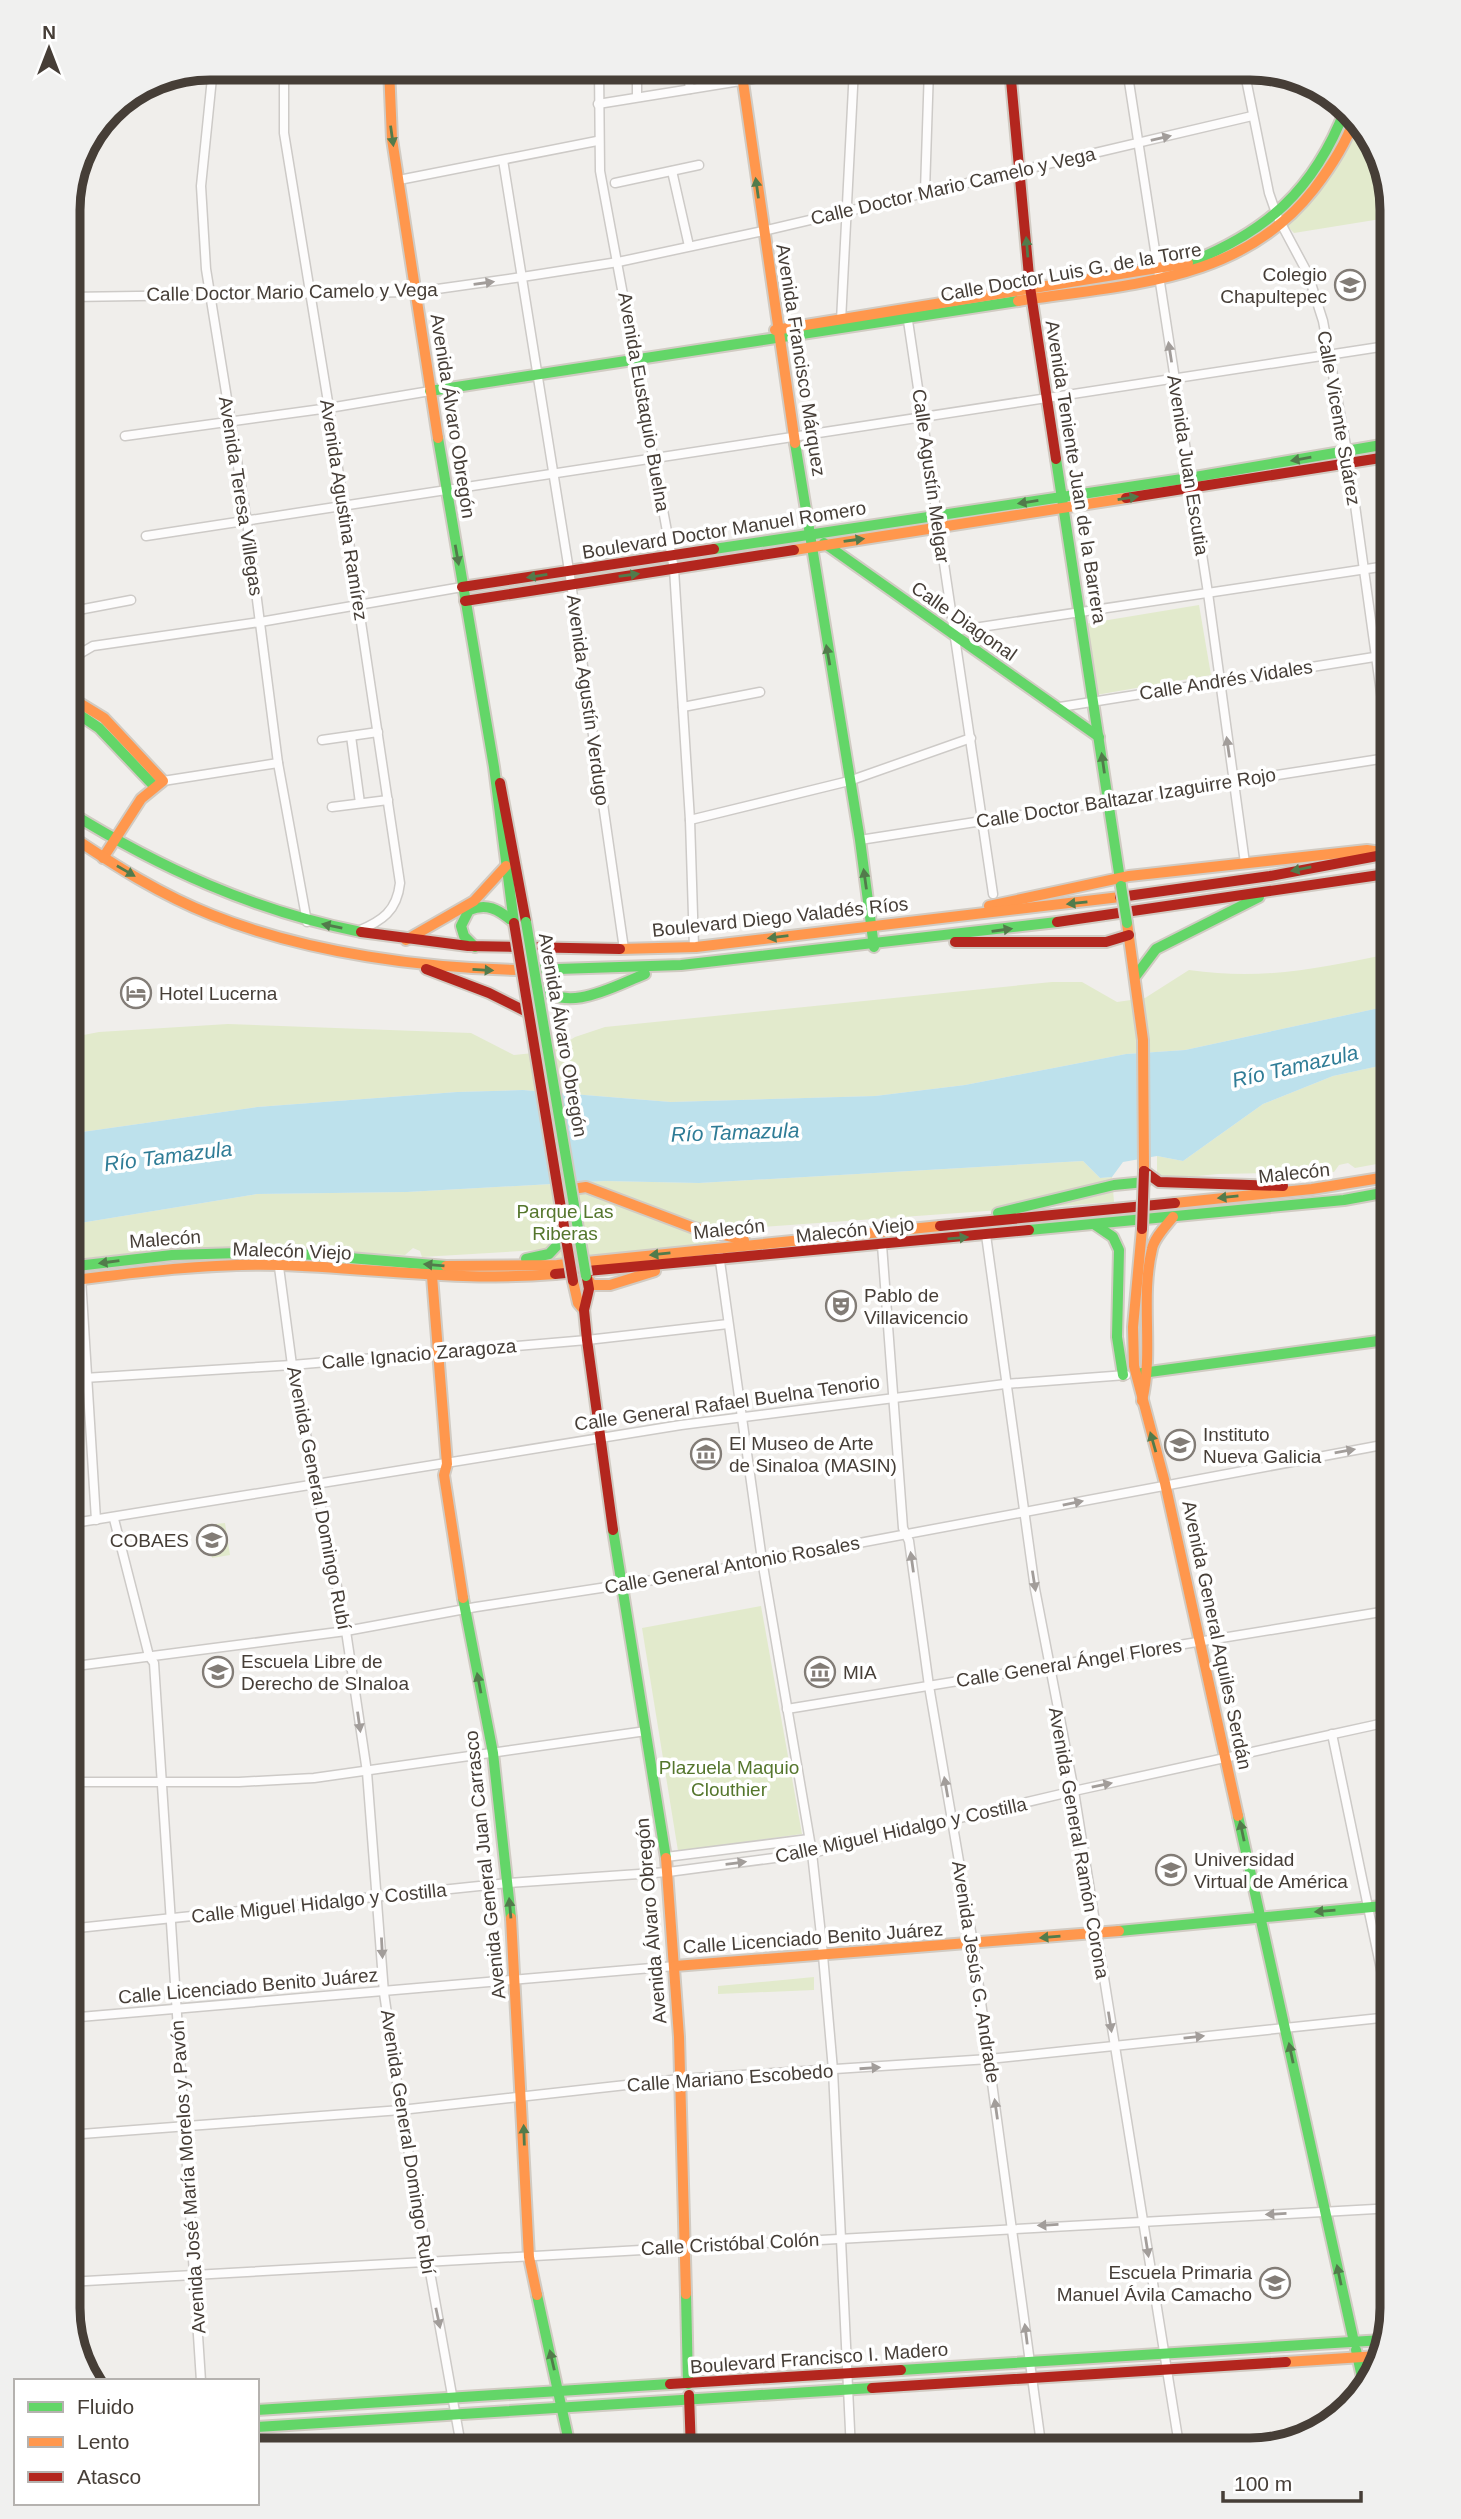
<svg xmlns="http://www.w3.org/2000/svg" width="1461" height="2519" font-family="Helvetica,sans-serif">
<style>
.green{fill:#e2eacc}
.water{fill:#bde1ec}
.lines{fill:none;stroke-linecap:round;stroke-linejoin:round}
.street-casing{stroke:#cdcac7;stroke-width:11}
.fast-casing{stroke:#d1cbc3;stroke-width:14}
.slow-casing{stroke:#d1cbc3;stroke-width:14}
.jam-casing{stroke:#d1cbc3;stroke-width:14}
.street{stroke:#fdfcfc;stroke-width:8}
.fast{stroke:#63d668;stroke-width:10}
.slow{stroke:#ff974d;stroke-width:10}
.jam{stroke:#b3261e;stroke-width:10}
.fast-bridge-casing{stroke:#d1cbc3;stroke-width:14;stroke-linecap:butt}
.jam-bridge-casing{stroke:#d1cbc3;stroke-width:14;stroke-linecap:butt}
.fast-bridge{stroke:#63d668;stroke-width:10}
.jam-bridge{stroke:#b3261e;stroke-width:10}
.oneway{fill:#527b4b}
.oneway2{fill:#a29d9a}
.labels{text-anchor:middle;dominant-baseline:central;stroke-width:7;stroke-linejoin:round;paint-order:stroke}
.street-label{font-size:19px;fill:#463e37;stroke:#fff}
.poi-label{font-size:19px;fill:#463e37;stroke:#fff;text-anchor:start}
.park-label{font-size:19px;fill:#55762d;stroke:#fff}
.water-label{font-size:21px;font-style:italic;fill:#2f7c96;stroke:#fff}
.rim{fill:none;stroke:#463e37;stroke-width:9}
</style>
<rect width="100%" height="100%" fill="#f0eeeb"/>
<g class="green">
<path d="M1343 140H1371L1378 148 1393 217 1294 233 1286 225Z"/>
<path d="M1199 605 1211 675 1096 695 1084 624Z"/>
<path d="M1393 953V1005L1185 1050 1126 1054 965 1085 875 1096 671 1102 523 1090 457 1092 257 1107 68 1134V1038L99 1032 228 1024 471 1033 514 1055 553 1051 575 1037 605 1027 1052 982H1082L1117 1002 1145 998 1189 970C1264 981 1320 968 1393 953Z"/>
<path d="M1393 1063V1161L1355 1168 1348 1163 1339 1165 1334 1172 1218 1174 1157 1180V1156L1183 1161 1263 1104 1333 1076Z"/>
<path d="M1083 1161 1100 1178 1112 1177 1114 1202 735 1229 715 1243 547 1262 539 1250 422 1257 420 1251 413 1248 405 1255C296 1248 189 1244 80 1259L76 1252H68V1225L257 1194 407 1192 605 1181 699 1183Z"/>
<path d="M225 1523 230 1555 212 1558 207 1525Z"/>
<path d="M761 1606 802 1834 678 1851 642 1628Z"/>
<path d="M814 1977V1990L718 1994V1986Z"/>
</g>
<path class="water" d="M1393 1005V1063L1333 1076 1263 1104 1183 1161 1157 1156 1123 1162 1112 1177 1100 1178 1083 1161 699 1183 605 1181 407 1192 257 1194 68 1225V1134L257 1107 457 1092 523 1090 671 1102 875 1096 965 1085 1126 1054 1185 1050Z"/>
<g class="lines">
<g class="street-casing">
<g id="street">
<path d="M213 68 201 186 206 269 247 522 278 763 307 922"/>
<path d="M284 68V133L329 408 400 883C397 911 382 921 358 931"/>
<path d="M599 68 600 171 674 569 690 820 694 947"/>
<path d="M637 68V97"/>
<path d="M687 68 690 89"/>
<path d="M1127 69 1208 593 1245 863"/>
<path d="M1244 69 1269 193 1277 216 1308 274 1323 321 1349 462 1393 779"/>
<path d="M598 104 821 68"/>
<path d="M503 160 571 583 624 949"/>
<path d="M672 171 689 246"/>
<path d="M399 180 597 141"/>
<path d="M615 183 699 165"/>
<path d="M925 191 929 68"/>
<path d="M69 297 416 292 522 277 618 262 763 231 1252 116"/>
<path d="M907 314 993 894"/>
<path d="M841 321 854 68"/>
<path d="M125 436 329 408 430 391"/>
<path d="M146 536 1393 345"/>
<path d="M68 612 131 600"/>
<path d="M954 631 1393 565"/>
<path d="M68 669 81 653 93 646 260 622 462 587"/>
<path d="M683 707 760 692"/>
<path d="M1060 707 1393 654"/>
<path d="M351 736 360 803"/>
<path d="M322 740 378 732"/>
<path d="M163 781 278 763"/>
<path d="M332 807 388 800"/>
<path d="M690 820 849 781 971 738"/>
<path d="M860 840 1393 757"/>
<path d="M986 1235 1035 1589 1074 1791 1180 2451"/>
<path d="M882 1245 903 1528 909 1541 929 1686 973 1943 1042 2451"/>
<path d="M277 1252 292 1365 346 1631 367 1772 384 1993 401 2110 462 2451"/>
<path d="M719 1254 762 1560 812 1853 822 1944 833 2070 851 2451"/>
<path d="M81 1278 96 1520"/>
<path d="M1383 1340 1393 1371"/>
<path d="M68 1379 292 1365 587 1340 728 1324"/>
<path d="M114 1519 149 1656 154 1663 201 2381"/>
<path d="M68 1524 681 1425 1005 1384 1126 1375"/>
<path d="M68 1667 346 1631 476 1607 699 1573 1393 1443"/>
<path d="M787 1709 1393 1610"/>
<path d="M1332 1734 1393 2027"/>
<path d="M68 1782H239L314 1778 646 1731"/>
<path d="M666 1857 809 1839"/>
<path d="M68 1929 508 1883 668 1872 812 1853 1074 1791 1393 1721"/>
<path d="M68 2018 675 1966"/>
<path d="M68 2135 401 2110 680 2079 989 2059 1390 2017"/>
<path d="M68 2282 1393 2208"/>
</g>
</g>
<g class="fast-casing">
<g id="fast">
<path d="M1188 263C1267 232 1314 190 1345 110"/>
<path d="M430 391 1018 301"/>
<path d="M438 438 494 767 514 923"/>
<path d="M795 443 860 840 874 947"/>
<path d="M1056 459 1121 886"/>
<path d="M824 543 1099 737"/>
<path d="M714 549 1189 478 1393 443"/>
<path d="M68 707 99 728 154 786"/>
<path d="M68 811C160 868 254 911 361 932"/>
<path d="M475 947 464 936 461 926 469 910C487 903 498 909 512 921"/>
<path d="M527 970 681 965 1057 922"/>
<path d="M1135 977 1156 949 1259 897"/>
<path d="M537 986C568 1014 612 987 645 974"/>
<path d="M998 1213 1114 1185 1145 1182"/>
<path d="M1094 1224 1113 1237 1119 1250 1117 1337 1123 1375"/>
<path d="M1029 1230 1344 1200 1393 1191"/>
<path d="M526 1259 549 1254 566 1236"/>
<path d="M68 1267 172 1255 277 1252 446 1266"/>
<path d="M1142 1373 1393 1339"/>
<path d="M613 1530 666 1858"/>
<path d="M463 1598 493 1753 511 1918"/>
<path d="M1238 1816 1354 2342"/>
<path d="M1119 1931 1393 1905"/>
<path d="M686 2294 688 2384"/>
<path d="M537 2295 571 2451"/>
<path d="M1356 2350 1365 2391"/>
<path d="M901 2370 1383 2340"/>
<path d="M257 2410 670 2384"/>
<path d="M257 2427 872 2388"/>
</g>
</g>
<g class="slow-casing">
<g id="slow">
<path d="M389 68 392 139 438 438"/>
<path d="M741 68 795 443"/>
<path d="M1018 301C1127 284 1241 283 1314 189 1330 168 1345 146 1354 120"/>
<path d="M775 330 1188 263"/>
<path d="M794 550 1126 498"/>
<path d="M68 696 104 718 163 781 141 799 103 858"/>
<path d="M68 834C114 865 161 895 212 915 307 953 426 969 527 970"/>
<path d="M989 906 1129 876 1367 850 1381 852"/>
<path d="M1127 923 1143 1040 1144 1171"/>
<path d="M406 940 474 901 506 866"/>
<path d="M620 949 696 947 1120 897"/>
<path d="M572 1189 586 1187 694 1228 744 1240"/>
<path d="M1175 1203 1312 1189 1393 1176"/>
<path d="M1142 1229 1133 1327 1134 1366 1165 1483 1238 1816"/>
<path d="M446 1266 557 1265 940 1226"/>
<path d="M432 1276 447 1464 444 1475 463 1598"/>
<path d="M587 1278 592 1285H610L655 1271"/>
<path d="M68 1281C138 1272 209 1263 280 1265 372 1268 463 1282 555 1274"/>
<path d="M573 1281 578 1303 584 1310"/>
<path d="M1142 1401C1154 1351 1140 1299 1152 1249 1154 1238 1166 1226 1173 1217"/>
<path d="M666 1858 679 2037 686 2294"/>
<path d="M511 1918 529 2257 537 2295"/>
<path d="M675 1966 1119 1931"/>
<path d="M1286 2362 1378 2356"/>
</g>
</g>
<g class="jam-casing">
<g id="jam">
<path d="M1010 69 1030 287 1056 459"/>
<path d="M1126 498 1393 456"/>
<path d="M462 587 714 549"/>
<path d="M465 601 794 550"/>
<path d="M500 783 526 922"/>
<path d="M1120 897 1270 876 1393 853"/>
<path d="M1057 922 1393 873"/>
<path d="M361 932 468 946 620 949"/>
<path d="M955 942H1106L1129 935"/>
<path d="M426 969 489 993 529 1013"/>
<path d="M1144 1171 1159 1182 1283 1186"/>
<path d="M940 1226 1175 1203"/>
<path d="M555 1274 1029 1230"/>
<path d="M587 1278 589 1289 584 1310 587 1340 613 1530"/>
<path d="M670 2384 901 2370"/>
<path d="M872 2388 1286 2362"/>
<path d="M689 2395 691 2451"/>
</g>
</g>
<use href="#street" class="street"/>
<use href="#fast" class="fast"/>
<use href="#slow" class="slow"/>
<use href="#jam" class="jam"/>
<g class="fast-bridge-casing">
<g id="fast-bridge">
<path d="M1121 886 1127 923"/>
<path d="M526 922 586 1276"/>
</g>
</g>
<g class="jam-bridge-casing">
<g id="jam-bridge">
<path d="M514 923 573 1281"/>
<path d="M1142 1229 1144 1171"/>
</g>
</g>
<use href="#fast-bridge" class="fast-bridge"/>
<use href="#jam-bridge" class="jam-bridge"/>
</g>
<defs><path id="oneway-solid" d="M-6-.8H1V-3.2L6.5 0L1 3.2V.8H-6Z" transform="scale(1.75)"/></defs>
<g class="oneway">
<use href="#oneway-solid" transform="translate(392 136) rotate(82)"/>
<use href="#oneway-solid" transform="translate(757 188) rotate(-98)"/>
<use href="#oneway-solid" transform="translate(1027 247) rotate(-95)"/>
<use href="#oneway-solid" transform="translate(1301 459) rotate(170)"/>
<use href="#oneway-solid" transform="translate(1128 498) rotate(-9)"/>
<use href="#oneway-solid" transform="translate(1028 502) rotate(171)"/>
<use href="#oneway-solid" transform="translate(854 540) rotate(-8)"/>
<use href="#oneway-solid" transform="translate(457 555) rotate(80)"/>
<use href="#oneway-solid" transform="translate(629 575) rotate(-8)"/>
<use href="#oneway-solid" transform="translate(537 576) rotate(171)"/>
<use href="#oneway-solid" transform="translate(828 655) rotate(-100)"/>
<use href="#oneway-solid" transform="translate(1103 763) rotate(-98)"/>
<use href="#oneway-solid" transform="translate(1301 869) rotate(169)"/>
<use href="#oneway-solid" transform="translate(126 871) rotate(30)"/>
<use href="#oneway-solid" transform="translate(865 879) rotate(-98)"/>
<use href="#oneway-solid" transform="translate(1077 903) rotate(174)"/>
<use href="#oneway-solid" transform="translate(332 926) rotate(-169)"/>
<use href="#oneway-solid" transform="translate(1002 930) rotate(-8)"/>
<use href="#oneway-solid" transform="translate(778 937) rotate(173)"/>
<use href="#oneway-solid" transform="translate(483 970) rotate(3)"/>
<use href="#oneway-solid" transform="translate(1228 1197) rotate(174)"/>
<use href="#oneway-solid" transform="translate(958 1238) rotate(-5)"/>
<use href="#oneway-solid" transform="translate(660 1254) rotate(174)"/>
<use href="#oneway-solid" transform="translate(109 1262) rotate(172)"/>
<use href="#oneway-solid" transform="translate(434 1265) rotate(-175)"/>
<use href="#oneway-solid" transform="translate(1153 1442) rotate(-106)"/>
<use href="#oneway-solid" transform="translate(479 1683) rotate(-101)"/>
<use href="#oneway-solid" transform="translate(1242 1831) rotate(-102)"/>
<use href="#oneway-solid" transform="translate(510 1908) rotate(-95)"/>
<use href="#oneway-solid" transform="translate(1325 1911) rotate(175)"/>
<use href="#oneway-solid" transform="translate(1050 1937) rotate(175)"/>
<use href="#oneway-solid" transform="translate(1291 2053) rotate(-102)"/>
<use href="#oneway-solid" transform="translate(524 2135) rotate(-92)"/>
<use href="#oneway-solid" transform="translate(1339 2275) rotate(-102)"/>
<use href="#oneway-solid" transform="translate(552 2360) rotate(-103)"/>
</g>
<g class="oneway2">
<use href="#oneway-solid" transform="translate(1161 138) rotate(-13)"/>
<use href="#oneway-solid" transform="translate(484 283) rotate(-8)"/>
<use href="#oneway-solid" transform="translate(1170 352) rotate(-99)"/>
<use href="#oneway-solid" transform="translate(1228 747) rotate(-98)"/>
<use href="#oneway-solid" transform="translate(1345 1451) rotate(-10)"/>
<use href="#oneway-solid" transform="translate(1073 1503) rotate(-12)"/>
<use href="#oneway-solid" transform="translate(912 1562) rotate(-98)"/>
<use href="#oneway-solid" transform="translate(1034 1581) rotate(81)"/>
<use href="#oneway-solid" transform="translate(359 1722) rotate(82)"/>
<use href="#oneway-solid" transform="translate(1102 1785) rotate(-12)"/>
<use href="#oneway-solid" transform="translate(946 1787) rotate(-100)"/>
<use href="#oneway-solid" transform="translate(736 1863) rotate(-7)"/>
<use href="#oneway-solid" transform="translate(382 1948) rotate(87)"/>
<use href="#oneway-solid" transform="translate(1110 2022) rotate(81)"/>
<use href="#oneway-solid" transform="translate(1194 2037) rotate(-6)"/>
<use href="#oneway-solid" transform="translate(870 2068) rotate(-4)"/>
<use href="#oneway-solid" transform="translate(996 2109) rotate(-98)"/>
<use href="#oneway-solid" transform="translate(1276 2214) rotate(177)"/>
<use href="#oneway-solid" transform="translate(1048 2225) rotate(177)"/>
<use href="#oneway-solid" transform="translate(1147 2247) rotate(81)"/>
<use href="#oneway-solid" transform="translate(438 2318) rotate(78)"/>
<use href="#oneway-solid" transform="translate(1026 2334) rotate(-97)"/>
</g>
<defs>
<g id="school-ring" transform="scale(1.575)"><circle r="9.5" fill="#fff" stroke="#827c76" stroke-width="1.5"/><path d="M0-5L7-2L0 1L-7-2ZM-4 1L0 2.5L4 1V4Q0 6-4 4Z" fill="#827c76"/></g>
<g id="hotel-ring" transform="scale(1.575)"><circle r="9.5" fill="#fff" stroke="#827c76" stroke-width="1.5"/><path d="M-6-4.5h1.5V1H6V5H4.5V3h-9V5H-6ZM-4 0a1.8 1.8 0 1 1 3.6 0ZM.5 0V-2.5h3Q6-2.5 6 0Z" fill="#827c76"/></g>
<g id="theatre-ring" transform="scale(1.575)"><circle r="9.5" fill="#fff" stroke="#827c76" stroke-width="1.5"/><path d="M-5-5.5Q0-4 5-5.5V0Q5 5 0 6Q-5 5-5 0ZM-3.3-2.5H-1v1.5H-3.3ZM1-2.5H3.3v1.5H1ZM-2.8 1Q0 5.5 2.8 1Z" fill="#827c76"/></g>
<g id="university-ring" transform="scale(1.575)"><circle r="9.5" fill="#fff" stroke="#827c76" stroke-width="1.5"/><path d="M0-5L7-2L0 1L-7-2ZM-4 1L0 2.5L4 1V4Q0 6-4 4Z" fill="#827c76"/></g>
<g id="museum-ring" transform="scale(1.575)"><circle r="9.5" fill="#fff" stroke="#827c76" stroke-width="1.5"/><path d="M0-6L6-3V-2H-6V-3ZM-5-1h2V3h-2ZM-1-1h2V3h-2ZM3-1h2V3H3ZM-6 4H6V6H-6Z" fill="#827c76"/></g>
</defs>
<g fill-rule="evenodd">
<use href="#school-ring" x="1350" y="285"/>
<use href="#hotel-ring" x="136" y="993"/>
<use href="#theatre-ring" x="841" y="1306"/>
<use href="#university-ring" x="1180" y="1445"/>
<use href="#museum-ring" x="706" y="1454"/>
<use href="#school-ring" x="212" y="1540"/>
<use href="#university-ring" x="218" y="1672"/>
<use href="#museum-ring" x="820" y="1672"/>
<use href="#university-ring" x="1171" y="1870"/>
<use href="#school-ring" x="1275" y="2283"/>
</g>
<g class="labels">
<g class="street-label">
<text transform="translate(953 186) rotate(-13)">Calle Doctor Mario Camelo y Vega</text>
<text transform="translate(1071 272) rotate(-10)">Calle Doctor Luis G. de la Torre</text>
<text transform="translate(292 292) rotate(-1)">Calle Doctor Mario Camelo y Vega</text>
<text transform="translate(801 360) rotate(81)">Avenida Francisco Márquez</text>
<text transform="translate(644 402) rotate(80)">Avenida Eustaquio Buelna</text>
<text transform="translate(453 416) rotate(81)">Avenida Álvaro Obregón</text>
<text transform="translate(1339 418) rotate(80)">Calle Vicente Suárez</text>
<text transform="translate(1188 465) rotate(81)">Avenida Juan Escutia</text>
<text transform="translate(1076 472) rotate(81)">Avenida Teniente Juan de la Barrera</text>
<text transform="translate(931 476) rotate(82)">Calle Agustín Melgar</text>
<text transform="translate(241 496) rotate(81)">Avenida Teresa Villegas</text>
<text transform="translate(344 510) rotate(81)">Avenida Agustina Ramírez</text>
<text transform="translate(724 530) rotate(-9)">Boulevard Doctor Manuel Romero</text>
<text transform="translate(964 621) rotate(35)">Calle Diagonal</text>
<text transform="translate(1226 680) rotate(-9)">Calle Andrés Vidales</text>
<text transform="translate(588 700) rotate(82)">Avenida Agustín Verdugo</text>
<text transform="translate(1126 798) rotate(-9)">Calle Doctor Baltazar Izaguirre Rojo</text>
<text transform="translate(780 917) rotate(-6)">Boulevard Diego Valadés Ríos</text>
<text transform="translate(563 1035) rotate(80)">Avenida Álvaro Obregón</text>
<text transform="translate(1294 1173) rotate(-6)">Malecón</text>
<text transform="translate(729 1229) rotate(-6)">Malecón</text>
<text transform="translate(855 1230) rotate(-6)">Malecón Viejo</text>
<text transform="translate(165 1239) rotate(-4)">Malecón</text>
<text transform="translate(292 1251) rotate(2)">Malecón Viejo</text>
<text transform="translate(419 1354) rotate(-5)">Calle Ignacio Zaragoza</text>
<text transform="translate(727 1403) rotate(-8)">Calle General Rafael Buelna Tenorio</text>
<text transform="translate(319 1498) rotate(79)">Avenida General Domingo Rubí</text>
<text transform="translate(732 1565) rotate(-10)">Calle General Antonio Rosales</text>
<text transform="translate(1217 1635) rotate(78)">Avenida General Aquiles Serdán</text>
<text transform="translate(1069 1663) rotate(-9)">Calle General Ángel Flores</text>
<text transform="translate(901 1830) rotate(-12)">Calle Miguel Hidalgo y Costilla</text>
<text transform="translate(1079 1843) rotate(80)">Avenida General Ramón Corona</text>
<text transform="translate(485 1865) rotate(-96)">Avenida General Juan Carrasco</text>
<text transform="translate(319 1903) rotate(-6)">Calle Miguel Hidalgo y Costilla</text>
<text transform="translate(651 1921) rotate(-95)">Avenida Álvaro Obregón</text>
<text transform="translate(813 1938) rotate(-4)">Calle Licenciado Benito Juárez</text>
<text transform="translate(976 1972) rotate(81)">Avenida Jesús G. Andrade</text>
<text transform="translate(248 1986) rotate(-5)">Calle Licenciado Benito Juárez</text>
<text transform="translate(730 2078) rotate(-4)">Calle Mariano Escobedo</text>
<text transform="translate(408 2142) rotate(81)">Avenida General Domingo Rubí</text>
<text transform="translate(188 2177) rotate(-94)">Avenida José María Morelos y Pavón</text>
<text transform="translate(730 2244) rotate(-3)">Calle Cristóbal Colón</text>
<text transform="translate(819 2358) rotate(-4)">Boulevard Francisco I. Madero</text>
</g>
<g class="poi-label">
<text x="1327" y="274" text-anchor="end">Colegio<tspan x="1327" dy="22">Chapultepec</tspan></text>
<text x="159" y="993">Hotel Lucerna</text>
<text x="864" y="1295">Pablo de<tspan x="864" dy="22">Villavicencio</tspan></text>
<text x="1203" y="1434">Instituto<tspan x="1203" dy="22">Nueva Galicia</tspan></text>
<text x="729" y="1443">El Museo de Arte<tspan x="729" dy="22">de Sinaloa (MASIN)</tspan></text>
<text x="189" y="1540" text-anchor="end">COBAES</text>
<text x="241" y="1661">Escuela Libre de<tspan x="241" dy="22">Derecho de SInaloa</tspan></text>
<text x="843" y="1672">MIA</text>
<text x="1194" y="1859">Universidad<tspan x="1194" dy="22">Virtual de América</tspan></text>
<text x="1252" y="2272" text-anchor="end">Escuela Primaria<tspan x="1252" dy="22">Manuel Ávila Camacho</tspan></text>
</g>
<g class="park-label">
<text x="565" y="1211">Parque Las<tspan x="565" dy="22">Riberas</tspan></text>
<text x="729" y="1767">Plazuela Maquio<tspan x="729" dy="22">Clouthier</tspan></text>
</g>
<g class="water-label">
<text transform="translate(1295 1066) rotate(-13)">Río Tamazula</text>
<text transform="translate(735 1132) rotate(-2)">Río Tamazula</text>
<text transform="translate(168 1156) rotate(-7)">Río Tamazula</text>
</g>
</g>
<path d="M0 0H1461V2519H0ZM210 80H1250A130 130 0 0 1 1380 210V2308A130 130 0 0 1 1250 2438H210A130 130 0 0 1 80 2308V210A130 130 0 0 1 210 80Z" fill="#f0f0ef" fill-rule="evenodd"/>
<path class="rim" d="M210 80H1250A130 130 0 0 1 1380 210V2308A130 130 0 0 1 1250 2438H210A130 130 0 0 1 80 2308V210A130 130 0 0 1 210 80Z"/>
<rect x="14" y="2379" width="245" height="126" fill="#ffffff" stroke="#b5b2af" stroke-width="2"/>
<rect x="28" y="2402" width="35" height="10" fill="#63d668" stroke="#b5b2af" stroke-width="2"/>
<text x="77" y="2414" font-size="21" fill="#463e37">Fluido</text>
<rect x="28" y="2437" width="35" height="10" fill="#ff974d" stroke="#b5b2af" stroke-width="2"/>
<text x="77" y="2449" font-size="21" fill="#463e37">Lento</text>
<rect x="28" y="2472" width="35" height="10" fill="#b3261e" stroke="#b5b2af" stroke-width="2"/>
<text x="77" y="2484" font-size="21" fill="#463e37">Atasco</text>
<g transform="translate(49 49)" stroke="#ffffff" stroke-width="5" paint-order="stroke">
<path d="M0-5L12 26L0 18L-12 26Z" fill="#463e37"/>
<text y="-10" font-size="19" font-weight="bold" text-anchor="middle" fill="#463e37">N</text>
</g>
<path d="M1223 2491v10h138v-10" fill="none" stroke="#463e37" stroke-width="3.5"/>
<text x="1234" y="2491" font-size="21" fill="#463e37" stroke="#ffffff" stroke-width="5" paint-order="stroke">100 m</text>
</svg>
